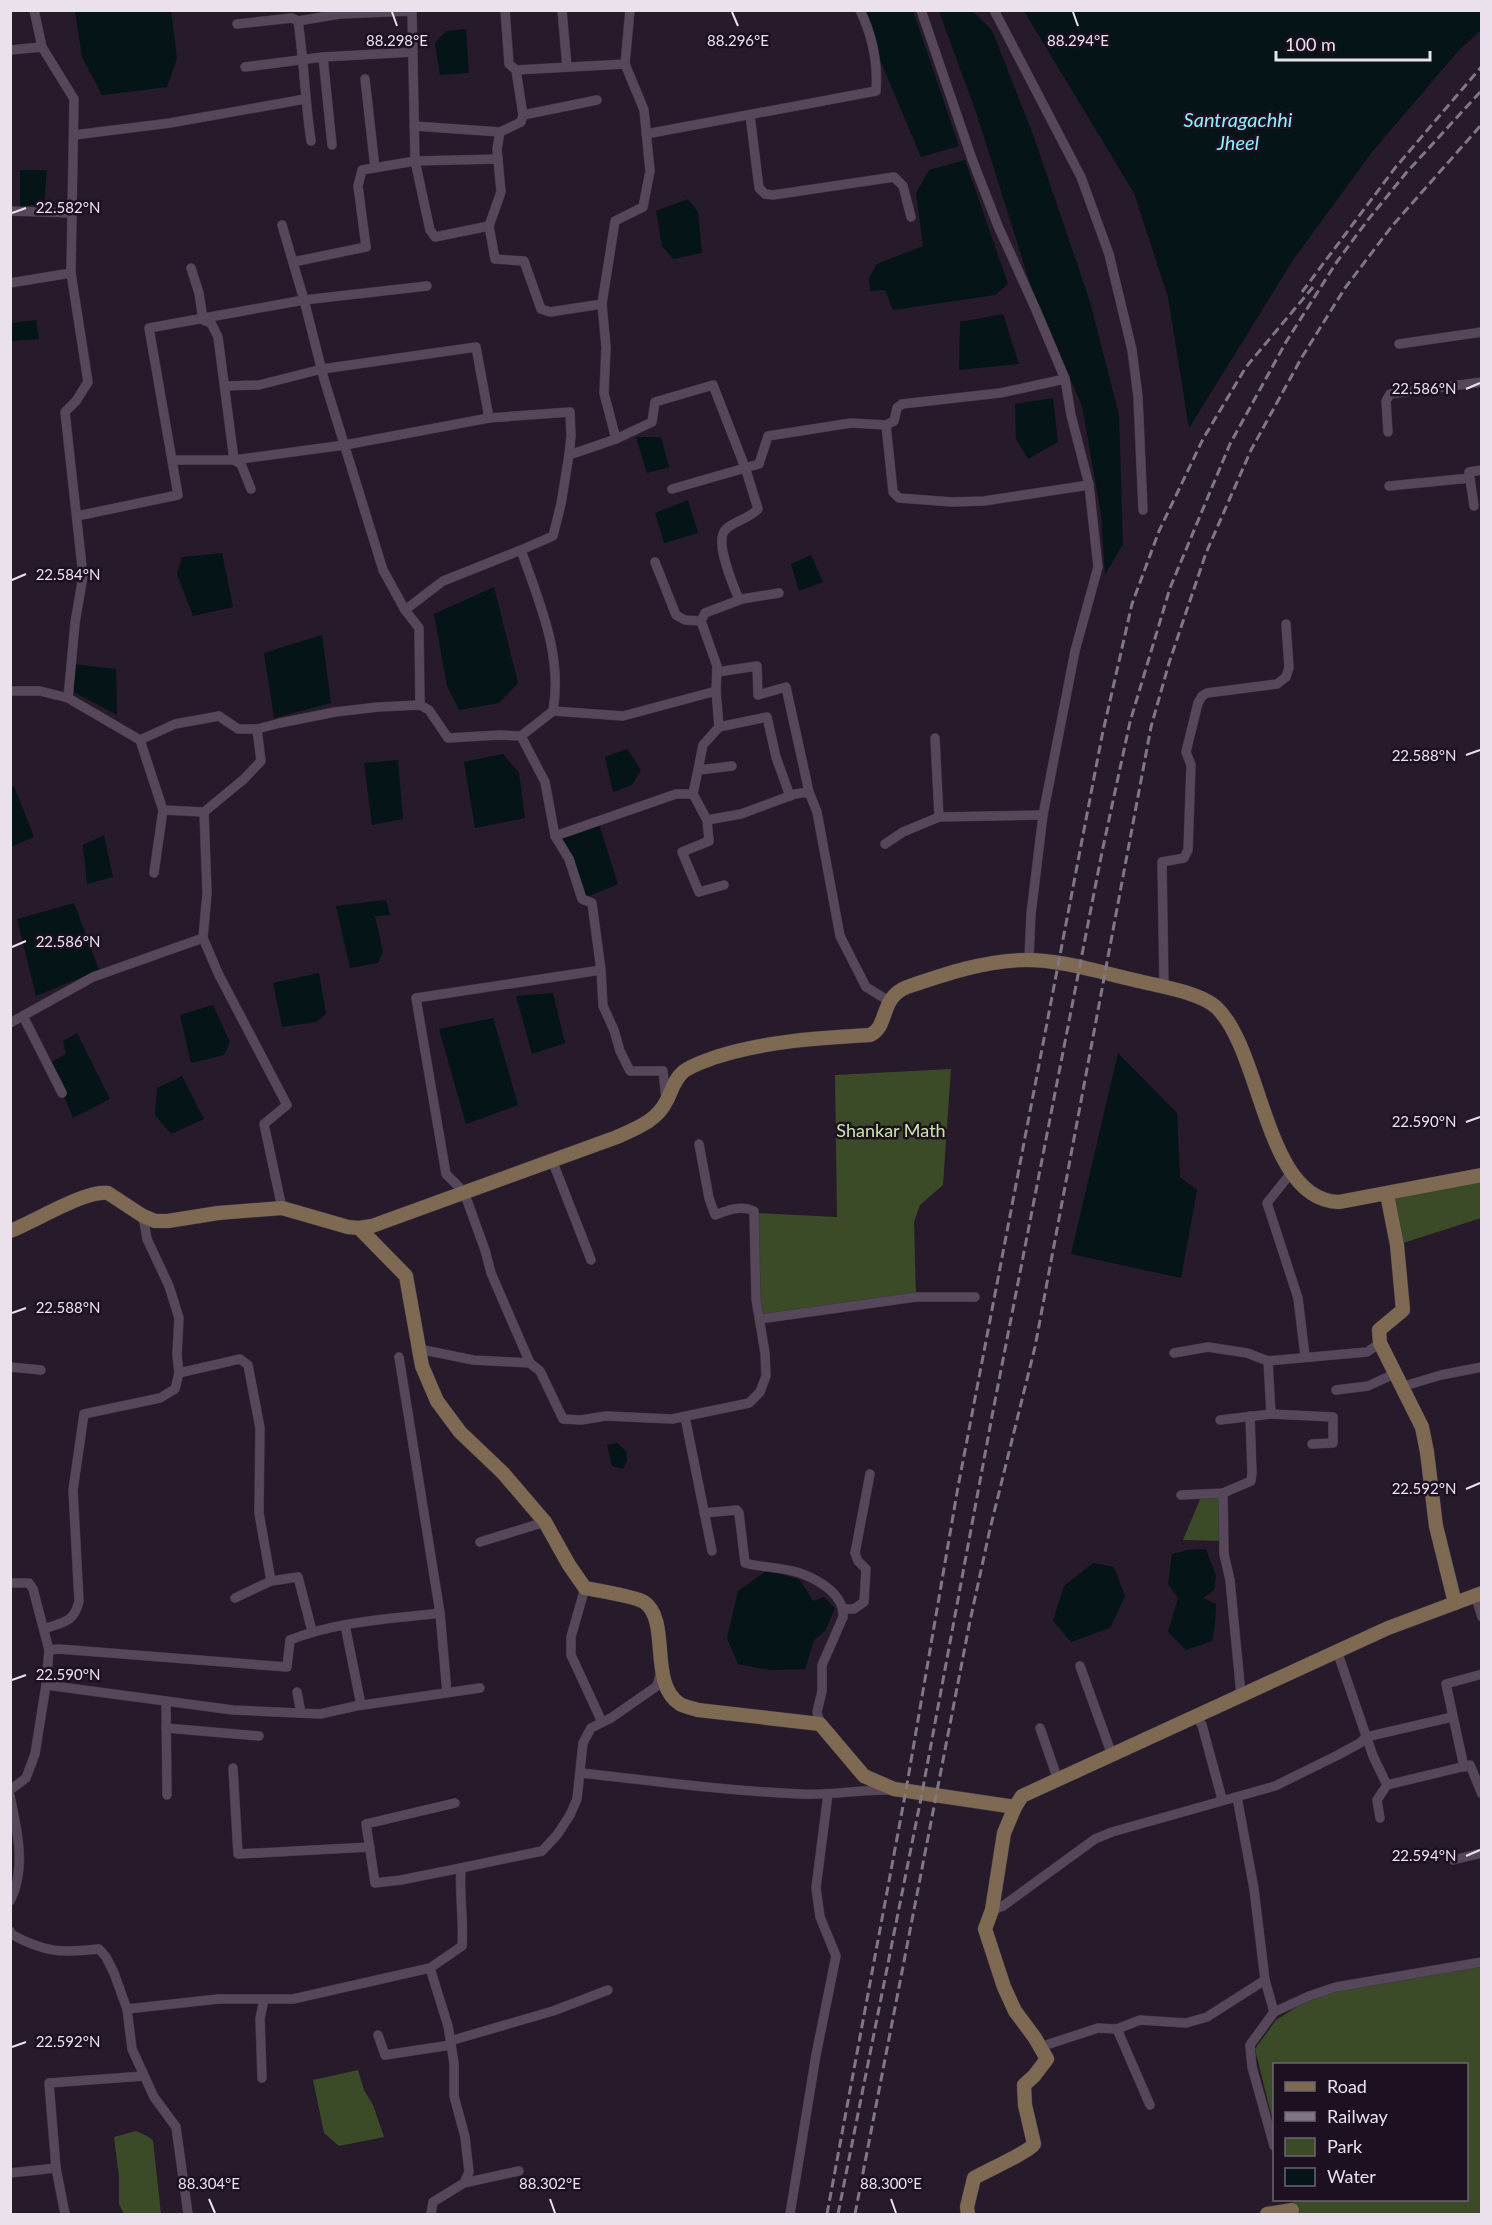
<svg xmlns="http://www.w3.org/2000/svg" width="1492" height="2225" font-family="Lato,sans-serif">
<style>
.green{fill:#3b4b27}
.water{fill:#041417}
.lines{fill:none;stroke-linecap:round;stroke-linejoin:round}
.street-casing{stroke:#403543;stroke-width:10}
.secondary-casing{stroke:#403543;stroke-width:15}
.street{stroke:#56475a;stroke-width:9}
.secondary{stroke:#7e6a53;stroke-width:14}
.rail{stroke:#817685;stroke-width:3;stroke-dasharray:9 4.5;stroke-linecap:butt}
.ticks{fill:none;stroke:#eae1ed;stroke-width:2}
.labels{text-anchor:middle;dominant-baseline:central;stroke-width:5;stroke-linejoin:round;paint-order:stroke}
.park-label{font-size:18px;fill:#c8e7a6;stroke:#1d1121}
.water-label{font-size:20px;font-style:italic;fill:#90eefc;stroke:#1d1121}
.ticks-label{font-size:15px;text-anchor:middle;fill:#eae1ed;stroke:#1d1121;stroke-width:5;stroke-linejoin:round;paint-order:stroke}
</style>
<rect width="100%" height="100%" fill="#271a2b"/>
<g class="green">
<path d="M951 1069 943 1185 920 1205 914 1222 916 1297 761 1318 757 1213 837 1217 835 1075Z"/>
<path d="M1481 1178V1218L1397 1245 1390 1197Z"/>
<path d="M1222 1494 1224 1541 1183 1540 1201 1497Z"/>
<path d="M1481 1966V2214H1296L1292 2200H1466V2064H1274V2126L1255 2049 1276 2020 1321 1992Z"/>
<path d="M358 2070 364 2090 373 2105 384 2137 339 2146 324 2133 313 2080Z"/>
<path d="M136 2131 149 2137 153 2141 161 2214H124L119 2204V2177L114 2137Z"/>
</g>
<g class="water">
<path d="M1481 10V30L1459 50 1372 152 1293 260 1189 428 1168 297 1134 193 1024 11Z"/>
<path d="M75 11H171L177 58 167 87 102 95 82 57Z"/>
<path d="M865 11H913L959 146 921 157 878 55Z"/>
<path d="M939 11H972L992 30 1034 137 1090 302 1119 415 1123 544 1105 575 1101 513 1082 406 1033 293 977 115Z"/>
<path d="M466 29 469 73 440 75 435 43 446 31Z"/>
<path d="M965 160 1008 284 995 295 893 310 885 290 870 291 869 278 877 264 923 246 916 193 929 170Z"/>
<path d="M20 170H47L44 203 20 207Z"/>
<path d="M688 199 698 212 702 253 673 259 662 246 656 211Z"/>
<path d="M1003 314 1019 364 959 370 960 322Z"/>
<path d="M36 320 39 339 11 341V323Z"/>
<path d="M1053 398 1058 442 1028 459 1016 439 1015 404Z"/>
<path d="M636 437H661L669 467 647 473Z"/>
<path d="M688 500 698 533 664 543 655 513Z"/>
<path d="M222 553 233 607 193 616 177 574 182 557Z"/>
<path d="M811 555 823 582 799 591 791 564Z"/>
<path d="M494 587 518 683 499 703 459 710 447 686 434 614Z"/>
<path d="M322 635 331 703 274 718 264 653Z"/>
<path d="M72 664 116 669 117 715 74 692Z"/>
<path d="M627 749 641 770 632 785 613 792 605 757Z"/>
<path d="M503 754 519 773 525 818 475 828 464 762Z"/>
<path d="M398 760 403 819 372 825 364 763Z"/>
<path d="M14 786 34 837 11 847V787Z"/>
<path d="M599 824 618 884 582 899 569 859 554 840Z"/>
<path d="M104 835 113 877 87 884 83 845Z"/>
<path d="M386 900 390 915 375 916 383 952 378 963 350 968 336 906Z"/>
<path d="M74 903 99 970 36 996 17 919Z"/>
<path d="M319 973 326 1014 316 1022 282 1027 273 983Z"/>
<path d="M553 993 565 1043 532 1054 516 996Z"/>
<path d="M213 1005 230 1042 224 1055 191 1063 180 1015Z"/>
<path d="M493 1018 518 1105 466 1124 439 1029Z"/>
<path d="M77 1033 110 1099 73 1118 50 1063 66 1054 63 1041Z"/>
<path d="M1118 1053 1177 1113 1180 1177 1197 1190 1181 1278 1071 1254Z"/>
<path d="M182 1076 204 1119 171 1134 155 1115 157 1088Z"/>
<path d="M617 1443 626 1451 627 1461 623 1469 612 1466 607 1445Z"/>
<path d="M1206 1549 1216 1576 1214 1590 1203 1598 1216 1604 1215 1625 1212 1641 1186 1650 1168 1632 1178 1598 1168 1584 1172 1554 1188 1550Z"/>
<path d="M1093 1563 1114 1567 1125 1596 1110 1628 1071 1642 1053 1621 1064 1586Z"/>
<path d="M768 1570 800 1580 813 1601 824 1597 835 1608 825 1631 814 1640 805 1669 770 1670 738 1664 727 1638 738 1591Z"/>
</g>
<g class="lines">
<g class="street-casing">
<g id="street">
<path d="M34 10 42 47"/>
<path d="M505 10 509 64 516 70"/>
<path d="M562 10 567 67"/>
<path d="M921 10 972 159 998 226 1036 310 1065 379 1071 415 1089 485 1098 567 1075 651 1043 815 1031 914 1029 959"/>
<path d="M994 10 1081 177 1109 254 1132 350 1138 397 1143 510"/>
<path d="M298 21C304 61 305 101 311 141"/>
<path d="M237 24 292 18 298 21 340 14 412 11 415 161 430 230 435 237 489 226"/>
<path d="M10 50 42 47 74 99 71 273"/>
<path d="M323 57 332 145"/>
<path d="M245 67 323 57 413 52"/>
<path d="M365 79 375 168"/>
<path d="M523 115 597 100"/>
<path d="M750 115 759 188 765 194 773 195 894 177 903 186 911 217"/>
<path d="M414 126 500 132"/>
<path d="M646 134 876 91C878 63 872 35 860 10"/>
<path d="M74 135 170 123 305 99"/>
<path d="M10 211 72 213"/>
<path d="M282 225 304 300 324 379 383 570 405 610 443 581 521 550"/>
<path d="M293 262 366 247 358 186 362 170 415 161 498 159"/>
<path d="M191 268 199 293 203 320 211 323 218 337 234 460 241 464 251 489"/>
<path d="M10 283 71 273 88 382 76 401 65 412 83 576 75 623 68 698"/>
<path d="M602 304 550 312 541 309 524 261 495 259 489 226 501 192 497 149 500 132 521 122 523 115 516 70 625 64"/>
<path d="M1399 344 1482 332"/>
<path d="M225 386 259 385 322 369 476 347 489 418"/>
<path d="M886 425 893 492 899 498 952 502 984 501 1089 485"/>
<path d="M1388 432 1386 401 1390 394 1482 382"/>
<path d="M616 439 604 393 606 347 602 304 615 221 643 207 650 171 644 110 625 64 630 10"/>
<path d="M173 460H234L345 445 489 418 570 412 571 436 569 455"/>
<path d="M1389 486 1470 478"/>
<path d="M672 489 759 464 768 436 851 423 886 425 894 421 897 408 902 404 1000 393 1065 379"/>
<path d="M1474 506 1469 472 1482 470"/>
<path d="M77 516 178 495 149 328 304 300 427 286"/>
<path d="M655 562 676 615 685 620 701 621"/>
<path d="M405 610 419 628 420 705"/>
<path d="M717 672 757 666 758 695 786 687 809 792"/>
<path d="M10 691H40L68 698 140 740 175 724 219 716 238 729H257L280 723 335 712 378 707 420 705 429 710 448 738 500 735 521 736 545 782 555 836 569 859 582 899 592 903 601 970 603 1006 614 1030 620 1051 630 1071H663L666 1099"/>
<path d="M553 711 623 716 716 691 717 666 701 621 705 613 742 599 779 593"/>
<path d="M719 727 767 717 776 757 790 796"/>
<path d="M521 736 553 711C563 655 539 602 521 550L553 536 561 504 569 455 616 439 652 422 655 402 713 385 746 470 758 509C749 519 736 520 726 529 713 541 734 586 739 600"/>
<path d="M935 738 939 817"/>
<path d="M140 740 163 810 204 812 244 779 261 761 257 729"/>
<path d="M699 770 732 766"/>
<path d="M693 794 703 745 719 727 716 691"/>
<path d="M204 812 207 893 203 938 218 973 287 1105 264 1124 282 1208"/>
<path d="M555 836 676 794H693L707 820"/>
<path d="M885 844 903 832 939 817 1043 815"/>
<path d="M154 873 163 810"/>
<path d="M724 885 699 892 682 852 709 841 707 820 741 814 795 794 809 792 817 812 840 936 866 987 889 1001"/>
<path d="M1164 987 1162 862 1184 858 1188 850 1191 765 1186 752 1198 703 1202 696 1207 693 1277 684 1286 677 1289 668 1286 624"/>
<path d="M23 1016 62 1093"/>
<path d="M10 1023 93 977 203 938"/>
<path d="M552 1160 591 1260"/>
<path d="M1291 1173 1267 1203 1298 1298 1305 1356"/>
<path d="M760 1319 916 1297H975"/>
<path d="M419 1349 473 1360 530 1363 491 1273 485 1250 464 1192 446 1174 416 998 601 970"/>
<path d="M1174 1353 1208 1347 1247 1353 1268 1361 1367 1352 1380 1343"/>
<path d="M399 1357 440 1613 447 1693"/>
<path d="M1268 1361 1271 1414 1333 1417V1443L1312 1444"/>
<path d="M530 1363 540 1371 563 1419 581 1420 606 1416 672 1419 749 1403 760 1392 766 1376 765 1353 756 1299 754 1211C741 1205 728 1210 715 1215L709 1198 699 1144"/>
<path d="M10 1367 41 1370"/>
<path d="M179 1373 240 1359 248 1365 260 1428 259 1513 271 1581"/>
<path d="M1401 1387 1441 1375 1482 1367"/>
<path d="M1336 1390 1368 1386 1394 1374"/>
<path d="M685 1417 712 1551"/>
<path d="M1220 1420 1271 1414"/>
<path d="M1223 1493 1224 1554 1230 1580 1241 1695"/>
<path d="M1181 1495 1223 1493 1251 1481 1252 1473 1250 1416"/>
<path d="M704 1513 737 1510 739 1513 745 1563C763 1568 783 1567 800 1573 819 1580 845 1595 843 1617L822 1665V1691L817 1712 820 1724"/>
<path d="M480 1542 545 1522"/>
<path d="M10 1583H29L33 1589 49 1650 46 1685"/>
<path d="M585 1588 571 1637V1655L602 1722"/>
<path d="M1475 1595 1482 1617"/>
<path d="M235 1598 271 1581 298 1577 312 1631"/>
<path d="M844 1609H854L864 1602 866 1569 858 1561 855 1553 870 1474"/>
<path d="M345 1625 361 1705"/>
<path d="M44 1629C63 1622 74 1623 79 1601L73 1490 84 1414 160 1398 175 1389 179 1373 177 1355 179 1318 169 1286 147 1239 143 1216"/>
<path d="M49 1650 59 1649 287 1667 290 1640C338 1621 390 1619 440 1613"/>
<path d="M1337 1651 1373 1756 1387 1785 1470 1765 1482 1794"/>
<path d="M1080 1666 1112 1755"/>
<path d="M297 1692 301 1713"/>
<path d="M166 1701 167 1795"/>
<path d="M1196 1716 1202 1725 1222 1799"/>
<path d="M166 1728 259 1736"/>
<path d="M1040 1728 1058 1780"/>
<path d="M1464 1767 1446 1684 1482 1674"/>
<path d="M233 1768 238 1854 370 1847"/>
<path d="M581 1773C654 1781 727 1791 800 1794 831 1796 860 1789 891 1790"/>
<path d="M10 1790 26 1778 35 1754 46 1685 233 1710 320 1714 356 1706 480 1688"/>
<path d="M10 1796C17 1830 27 1868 10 1901"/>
<path d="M1237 1797 1254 1889 1265 1980 1274 2012"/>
<path d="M455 1803 366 1824 375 1883 401 1880 461 1868"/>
<path d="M1380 1818 1377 1800 1387 1785"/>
<path d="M1453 1860 1482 1853"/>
<path d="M992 1910 1003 1906 1095 1839 1112 1832 1275 1786 1336 1756 1360 1743 1366 1737 1448 1718"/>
<path d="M10 1931 11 1934C45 1953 62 1953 99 1949L106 1957 114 1973 127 2009 132 2049 154 2097 176 2127 188 2214"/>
<path d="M127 2009 218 1999H293L430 1968"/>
<path d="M1117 2029 1150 2105"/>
<path d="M378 2035 385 2055 451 2045"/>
<path d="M450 2041 553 2011 608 1990"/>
<path d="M1040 2047 1098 2028 1117 2029 1140 2020 1186 2023 1207 2017 1265 1980"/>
<path d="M262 2078 260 2018 264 2000"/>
<path d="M1274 2146 1252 2067 1250 2045 1274 2012 1309 1996 1336 1987 1482 1962"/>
<path d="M10 2173 56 2168"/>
<path d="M464 2183 519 2171"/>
<path d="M65 2214 56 2168 49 2083 144 2076"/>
<path d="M431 2214 433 2202 464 2183 469 2172 465 2137 454 2096V2063L448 2026 430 1968 462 1946C464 1920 459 1895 461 1868L542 1851 557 1835 570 1815 577 1799 583 1743 591 1728 611 1718 657 1686 661 1671"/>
<path d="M790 2214 816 2055 836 1956 820 1917 816 1888 828 1794"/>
</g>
</g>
<g class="secondary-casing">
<g id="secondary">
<path d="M1387 1194 1397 1245 1403 1310 1379 1330 1380 1343 1422 1427 1427 1452 1436 1526 1455 1603"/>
<path d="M359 1228 406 1276 422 1366 437 1401 460 1432 503 1473 545 1522 569 1565 585 1588C596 1590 637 1597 644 1602 671 1620 648 1684 680 1704 685 1707 692 1708 698 1710L820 1724 864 1776 894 1789 1015 1807 1022 1796 1388 1628 1482 1593"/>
<path d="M10 1231C34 1222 87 1189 108 1193L143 1216 155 1221H168L218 1213 282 1208 348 1227 359 1228 372 1226 617 1137C637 1128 657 1121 667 1100 672 1090 674 1080 683 1072 691 1065 705 1061 716 1057 767 1041 817 1038 870 1035 889 1027 879 998 907 987 945 974 986 960 1027 960 1065 960 1105 974 1143 982 1164 987 1200 993 1216 1007 1263 1051 1264 1200 1339 1202L1482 1175"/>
<path d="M968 2214 967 2207 974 2178C986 2171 1029 2152 1034 2144L1025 2105 1024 2085 1034 2076 1047 2059 1035 2038 1015 2011 1004 1987 985 1929 992 1910 1004 1833 1015 1807"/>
<path d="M1267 2214 1292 2210"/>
</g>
</g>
<use href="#street" class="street"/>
<use href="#secondary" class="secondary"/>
<g class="rail">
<path d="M1302 292 1395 168 1482 66"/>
<path d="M827 2214 906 1790 958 1487 1102 736 1132 604 1159 531 1203 439 1246 367 1313 287"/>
<path d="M838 2214 922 1793 993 1411 1102 852 1130 722 1170 588 1230 444 1286 342 1336 263 1367 221 1406 173 1482 90"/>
<path d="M855 2214 970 1621 990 1529 1035 1347 1151 727 1169 663 1206 553 1251 450 1302 357 1345 288 1392 226 1482 124"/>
</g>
</g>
<path class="ticks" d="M392 12 397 26M732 12 738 26M1073 12 1078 26M12 213 26 208M1466 389 1480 383M12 580 26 574M1466 755 1480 750M12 947 26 941M1466 1122 1480 1117M12 1313 26 1308M1466 1489 1480 1483M12 1680 26 1675M1466 1856 1480 1850M12 2047 26 2042M209 2199 215 2213M550 2199 555 2213M891 2199 896 2213"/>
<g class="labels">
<g class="park-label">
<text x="891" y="1130">Shankar Math</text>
</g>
<g class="water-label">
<text x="1238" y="119">Santragachhi<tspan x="1238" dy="23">Jheel</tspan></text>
</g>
</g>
<g class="ticks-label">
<text x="397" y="46">88.298°E</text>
<text x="738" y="46">88.296°E</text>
<text x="1078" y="46">88.294°E</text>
<text x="68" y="213">22.582°N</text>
<text x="1424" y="394">22.586°N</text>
<text x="68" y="580">22.584°N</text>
<text x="1424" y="761">22.588°N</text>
<text x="68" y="947">22.586°N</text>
<text x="1424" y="1127">22.590°N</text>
<text x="68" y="1313">22.588°N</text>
<text x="1424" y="1494">22.592°N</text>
<text x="68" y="1680">22.590°N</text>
<text x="1424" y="1861">22.594°N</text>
<text x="68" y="2047">22.592°N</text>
<text x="209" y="2189">88.304°E</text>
<text x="550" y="2189">88.302°E</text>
<text x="891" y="2189">88.300°E</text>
</g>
<rect width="1492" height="2225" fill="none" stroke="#eae1ed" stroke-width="24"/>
<rect x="1273" y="2063" width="195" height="138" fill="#1d1121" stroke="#6f6473" stroke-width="1.5"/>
<rect x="1285" y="2082" width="30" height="9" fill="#7e6a53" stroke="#6f6473" stroke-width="1.5"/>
<text x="1327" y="2093" font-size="18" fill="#eae1ed">Road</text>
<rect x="1285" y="2112" width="30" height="9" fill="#817685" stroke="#6f6473" stroke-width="1.5"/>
<text x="1327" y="2123" font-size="18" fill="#eae1ed">Railway</text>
<rect x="1285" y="2138" width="30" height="18" fill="#3b4b27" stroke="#6f6473" stroke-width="1.5"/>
<text x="1327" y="2153" font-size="18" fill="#eae1ed">Park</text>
<rect x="1285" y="2168" width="30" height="18" fill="#041417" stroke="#6f6473" stroke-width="1.5"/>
<text x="1327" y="2183" font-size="18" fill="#eae1ed">Water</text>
<path d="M1276 51v9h154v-9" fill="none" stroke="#eae1ed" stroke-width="3"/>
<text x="1285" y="51" font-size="18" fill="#eae1ed" stroke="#1d1121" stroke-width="4.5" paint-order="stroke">100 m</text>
</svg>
